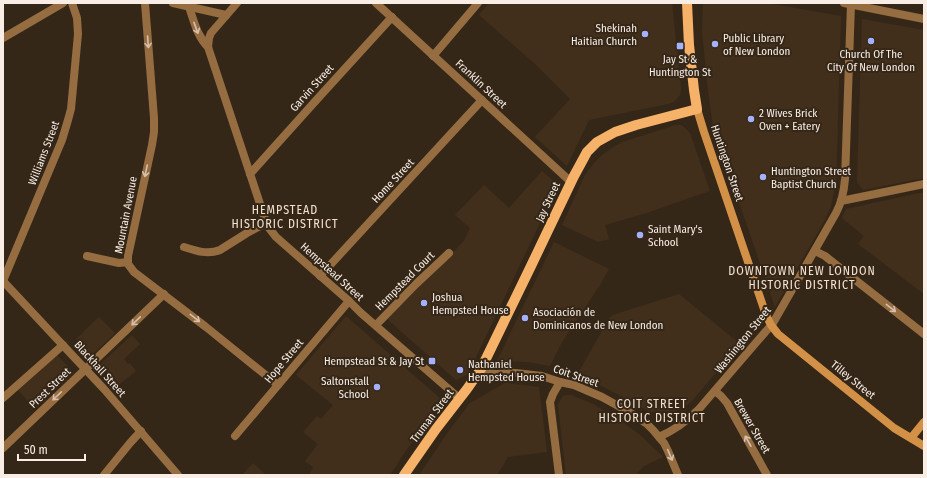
<svg xmlns="http://www.w3.org/2000/svg" width="927" height="478" font-family="'Fira Sans Condensed',sans-serif">
<style>
.built{fill:#422f1b}
.lines{fill:none;stroke-linecap:round;stroke-linejoin:round}
.minor{stroke:#966c41;stroke-width:8}
.tertiary{stroke:#966c41;stroke-width:8}
.secondary{stroke:#d39147;stroke-width:8}
.primary{stroke:#f7b269;stroke-width:10}
.oneway{stroke:#d6c0ac}
.poi-dot{fill:#a5b1fc;stroke:#352718;stroke-width:1.5}
.labels{text-anchor:middle;dominant-baseline:central;stroke-width:4;stroke-linejoin:round;paint-order:stroke}
.poi-label{font-size:11px;fill:#f8eee5;stroke:#352718;text-anchor:start}
.street-label{font-size:11px;fill:#f8eee5;stroke:#352718}
.neighbourhood-label{font-size:12px;letter-spacing:1px;fill:#f3e0cd;stroke:#352718}
</style>
<rect width="100%" height="100%" fill="#352718"/>
<g class="built">
<path d="M489 3H672L681 89 680 95 674 102 668 104 589 120 567 166 535 137 570 99 534 63 479 15Z"/>
<path d="M703 3H767L841 16 836 182 831 206 825 220 775 307 713 126 708 91 702 32Z"/>
<path d="M862 19 924 30V178L863 190 857 182Z"/>
<path d="M676 125H681L684 127 690 133 710 191 646 213 605 225 609 239 598 242 562 225 585 175 595 162 602 155 612 148 622 142Z"/>
<path d="M542 171 558 185 468 374 456 380 387 319 464 241 470 228 455 215 484 185 509 208Z"/>
<path d="M924 192V294L858 244 864 236 842 218 846 209Z"/>
<path d="M554 242 609 269 600 285 562 342 550 366 528 362 497 361Z"/>
<path d="M679 294 740 344 692 401 686 406 676 411 666 413 651 412 645 409 600 385 577 375 610 317 616 314Z"/>
<path d="M346 316 442 400 403 455 390 475H309L313 467 305 461 318 444 303 432 317 416 321 419 333 405 296 375Z"/>
<path d="M99 317 115 333 91 356 76 339 84 332V331Z"/>
<path d="M132 335 140 344 124 359 128 364 130 363 136 371 117 386 99 365Z"/>
<path d="M57 355 74 373 35 409 18 390Z"/>
<path d="M505 383 539 387 547 452 507 457V459L497 475H419L448 432 470 403Z"/>
<path d="M568 395H571L591 403 617 418 639 434 663 457 644 466 637 473 638 475H566L558 405 561 399 563 396Z"/>
<path d="M253 463 266 475H242Z"/>
</g>
<g class="lines">
<g class="minor">
<path d="M145 3 154 118V132L152 145 128 256V264L134 272 206 327 278 385"/>
<path d="M173 3 226 15"/>
<path d="M237 3 211 33 209 38 208 47 264 216 269 228 276 237 349 301 361 313 459 398"/>
<path d="M376 3 571 182"/>
<path d="M189 7C194 21 197 36 208 47"/>
<path d="M3 38 63 3"/>
<path d="M433 56 478 3"/>
<path d="M250 174 320 96 392 17"/>
<path d="M841 201 924 184"/>
<path d="M184 247C196 251 208 255 220 250L247 233 266 223"/>
<path d="M815 251 825 256 924 334"/>
<path d="M87 256 119 263 128 262"/>
<path d="M320 276 482 100"/>
<path d="M376 325 416 284 449 253"/>
<path d="M479 372 515 373 542 376 560 382 574 385 602 397 631 413 647 424 653 430 664 443 668 451 678 475"/>
<path d="M715 391 721 396 727 403 767 475"/>
<path d="M3 398 63 345"/>
<path d="M235 436 349 301"/>
<path d="M659 437C675 430 687 421 699 409L773 323 836 213C842 202 844 191 845 179L851 4"/>
<path d="M3 448 164 294"/>
<path d="M104 475 130 443 141 431"/>
<path d="M559 475 550 402 553 394 560 382"/>
</g>
<g class="tertiary">
<path d="M844 3 924 19"/>
<path d="M3 281 62 140 68 120 71 109 78 34 77 18 72 3"/>
<path d="M3 281 58 340 104 389 178 475"/>
</g>
<g class="secondary">
<path d="M697 109 704 132 766 315 771 325 778 334 894 428 924 446"/>
<path d="M911 438 924 422"/>
</g>
<path class="primary" d="M404 475 436 429 467 389 481 369 531 266 574 176 587 152 597 142 615 132 636 125 697 109 694 90 689 45 687 3"/>
</g>
<defs><path id="oneway-shaft" d="M-6 0H5M1.5-3L5.5 0L1.5 3" fill="none" stroke-width="1.6" stroke-linecap="round" stroke-linejoin="round"/></defs>
<g class="oneway">
<use href="#oneway-shaft" transform="translate(196 28) rotate(70)"/>
<use href="#oneway-shaft" transform="translate(148 42) rotate(86)"/>
<use href="#oneway-shaft" transform="translate(146 171) rotate(102)"/>
<use href="#oneway-shaft" transform="translate(891 308) rotate(38)"/>
<use href="#oneway-shaft" transform="translate(195 318) rotate(38)"/>
<use href="#oneway-shaft" transform="translate(136 321) rotate(136)"/>
<use href="#oneway-shaft" transform="translate(57 396) rotate(136)"/>
<use href="#oneway-shaft" transform="translate(748 441) rotate(-119)"/>
<use href="#oneway-shaft" transform="translate(670 455) rotate(67)"/>
</g>
<g class="poi-dot">
<circle cx="645" cy="34" r="4"/>
<circle cx="871" cy="41" r="4"/>
<circle cx="715" cy="44" r="4"/>
<rect x="676" y="42" width="8" height="8" rx="2"/>
<circle cx="751" cy="119" r="4"/>
<circle cx="763" cy="177" r="4"/>
<circle cx="640" cy="235" r="4"/>
<circle cx="424" cy="303" r="4"/>
<circle cx="525" cy="318" r="4"/>
<rect x="428" y="357" width="8" height="8" rx="2"/>
<circle cx="460" cy="370" r="4"/>
<circle cx="377" cy="387" r="4"/>
</g>
<g class="labels">
<g class="poi-label">
<text x="637" y="28" text-anchor="end">Shekinah<tspan x="637" dy="13">Haitian Church</tspan></text>
<text x="723" y="38">Public Library<tspan x="723" dy="13">of New London</tspan></text>
<text x="871" y="54" text-anchor="middle">Church Of The<tspan x="871" dy="13">City Of New London</tspan></text>
<text x="680" y="59" text-anchor="middle">Jay St &amp;<tspan x="680" dy="13">Huntington St</tspan></text>
<text x="759" y="113">2 Wives Brick<tspan x="759" dy="13">Oven + Eatery</tspan></text>
<text x="771" y="171">Huntington Street<tspan x="771" dy="13">Baptist Church</tspan></text>
<text x="648" y="229">Saint Mary's<tspan x="648" dy="13">School</tspan></text>
<text x="432" y="297">Joshua<tspan x="432" dy="13">Hempsted House</tspan></text>
<text x="533" y="312">Asociación de<tspan x="533" dy="13">Dominicanos de New London</tspan></text>
<text x="424" y="361" text-anchor="end">Hempstead St &amp; Jay St</text>
<text x="468" y="364">Nathaniel<tspan x="468" dy="13">Hempsted House</tspan></text>
<text x="369" y="381" text-anchor="end">Saltonstall<tspan x="369" dy="13">School</tspan></text>
</g>
<g class="street-label">
<text transform="translate(481 84) rotate(43)">Franklin Street</text>
<text transform="translate(312 88) rotate(-48)">Garvin Street</text>
<text transform="translate(44 153) rotate(-69)">Williams Street</text>
<text transform="translate(727 163) rotate(71)">Huntington Street</text>
<text transform="translate(393 181) rotate(-47)">Home Street</text>
<text transform="translate(548 202) rotate(-65)">Jay Street</text>
<text transform="translate(126 215) rotate(-79)">Mountain Avenue</text>
<text transform="translate(332 272) rotate(42)">Hempstead Street</text>
<text transform="translate(405 281) rotate(-45)">Hempstead Court</text>
<text transform="translate(743 340) rotate(-51)">Washington Street</text>
<text transform="translate(284 361) rotate(-50)">Hope Street</text>
<text transform="translate(100 369) rotate(48)">Blackhall Street</text>
<text transform="translate(576 376) rotate(19)">Coit Street</text>
<text transform="translate(853 380) rotate(39)">Tilley Street</text>
<text transform="translate(50 388) rotate(-44)">Prest Street</text>
<text transform="translate(432 416) rotate(-53)">Truman Street</text>
<text transform="translate(752 426) rotate(60)">Brewer Street</text>
</g>
<g class="neighbourhood-label">
<text x="285" y="210">HEMPSTEAD<tspan x="285" dy="14">HISTORIC DISTRICT</tspan></text>
<text x="802" y="271">DOWNTOWN NEW LONDON<tspan x="802" dy="14">HISTORIC DISTRICT</tspan></text>
<text x="652" y="404">COIT STREET<tspan x="652" dy="14">HISTORIC DISTRICT</tspan></text>
</g>
</g>
<rect width="927" height="478" fill="none" stroke="#f8eee5" stroke-width="8"/>
<path d="M18 454v6h67v-6" fill="none" stroke="#f8eee5" stroke-width="2"/>
<text x="24" y="454" font-size="12" fill="#f8eee5" stroke="#352718" stroke-width="3" paint-order="stroke">50 m</text>
</svg>
